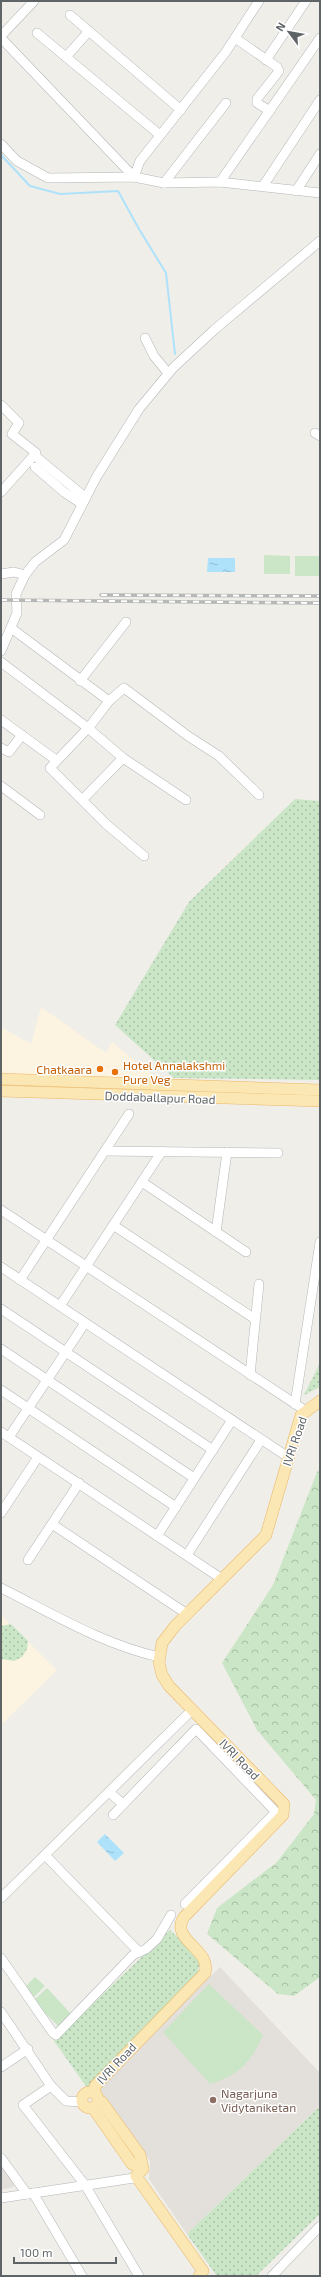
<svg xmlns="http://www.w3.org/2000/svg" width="321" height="2277" font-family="'Exo 2',sans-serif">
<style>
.commercial{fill:#fcf3e1}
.education{fill:#e3dfda}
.grass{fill:url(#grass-dots)}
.forest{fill:url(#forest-crowns)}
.green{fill:#cae6c7}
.water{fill:url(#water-ripples)}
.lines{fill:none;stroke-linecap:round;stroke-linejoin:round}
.stream{stroke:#aee2fb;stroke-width:2}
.minor-casing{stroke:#b3b6b9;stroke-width:10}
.major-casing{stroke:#ebb667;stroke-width:12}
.minor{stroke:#fff;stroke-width:9}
.major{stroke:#fbe7b3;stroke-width:11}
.rail-casing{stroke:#b6b7b7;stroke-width:3.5}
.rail{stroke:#fff;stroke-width:2;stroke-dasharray:6;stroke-linecap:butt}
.food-dot{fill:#e8710a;stroke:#fff;stroke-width:1.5}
.education-dot{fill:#8d6e63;stroke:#fff;stroke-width:1.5}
.labels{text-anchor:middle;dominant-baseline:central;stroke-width:3;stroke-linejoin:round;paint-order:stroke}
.food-label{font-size:12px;fill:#c56008;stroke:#fff;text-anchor:start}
.street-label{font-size:12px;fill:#5f6467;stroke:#fff}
.education-label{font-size:12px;fill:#785e54;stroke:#fff;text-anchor:start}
</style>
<defs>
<pattern id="grass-dots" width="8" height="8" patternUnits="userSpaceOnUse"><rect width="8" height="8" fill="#cae6c7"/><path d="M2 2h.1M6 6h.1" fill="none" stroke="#a7bea5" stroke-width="1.8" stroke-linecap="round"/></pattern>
<pattern id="forest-crowns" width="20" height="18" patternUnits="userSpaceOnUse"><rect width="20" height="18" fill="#cae6c7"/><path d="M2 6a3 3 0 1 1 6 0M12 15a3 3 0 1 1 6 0" fill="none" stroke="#a7bea5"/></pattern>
<pattern id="water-ripples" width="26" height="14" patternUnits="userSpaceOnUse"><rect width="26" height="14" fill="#aee2fb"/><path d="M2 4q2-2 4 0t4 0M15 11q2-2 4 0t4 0" fill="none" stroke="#91bbcf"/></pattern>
</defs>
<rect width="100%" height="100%" fill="#f0eee8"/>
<g class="commercial">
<path d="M41 1007 106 1053 112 1042 160 1081 1 1073V1027L31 1044Z"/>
<path d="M1 1615 57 1670 1 1725Z"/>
</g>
<g class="education">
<path d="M220 1967 320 2073V2106L187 2234 149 2179 150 2161 101 2095V2085Z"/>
<path d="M1 2163 15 2182 13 2187 1 2190Z"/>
</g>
<g class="grass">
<path d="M295 799 320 801V1080L174 1078 115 1025 189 902Z"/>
<path d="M320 1363V1387L304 1395Z"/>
<path d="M11 1624 28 1641 27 1649 22 1657 14 1661 1 1659V1626Z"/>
<path d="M170 1930 200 1959 198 1972 88 2089 54 2041Z"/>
<path d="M320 2106V2214L256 2276H217L187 2234Z"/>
</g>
<path class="forest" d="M320 1469V1977L294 1996 278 1994 207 1934 217 1908 277 1862 314 1814 316 1800 257 1730 222 1663 273 1585 317 1472Z"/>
<g class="green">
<path d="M264 555 290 556V574H264Z"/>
<rect x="295" y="556" width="25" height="20"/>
<path d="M35 1977 45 1986 34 1997 24 1988Z"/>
<path d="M209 1984 263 2035C251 2062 239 2075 210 2084L163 2032Z"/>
<path d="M47 1988 72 2015 59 2027 33 2001Z"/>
</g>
<g class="water">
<path d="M208 558H235V572H207Z"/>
<path d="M105 1834 124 1853 115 1861 97 1842Z"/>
</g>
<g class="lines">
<path class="stream" d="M1 155 30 186 60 194 118 191 139 229 166 273 175 354"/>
<g class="minor-casing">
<g id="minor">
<path d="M70 15 181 110"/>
<path d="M37 33 160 135"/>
<path d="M1 36 34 1"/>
<path d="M1 38 134 177 140 161 225 53 259 1"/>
<path d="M235 38 277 67 279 71 257 99V103L270 111"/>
<path d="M66 57 89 31"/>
<path d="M266 60 306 1"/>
<path d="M1 144 17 161 48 178 134 177 164 183 220 182 320 193"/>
<path d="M220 182 320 38"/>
<path d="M164 183 226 103"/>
<path d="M263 186 320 100"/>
<path d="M296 191 320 154"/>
<path d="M145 338 154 356 168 373"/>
<path d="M1 405 19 423 12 434 36 453 1 492"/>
<path d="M315 433 320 436"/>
<path d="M34 455 86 498"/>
<path d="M35 467 64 492 82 504"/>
<path d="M1 574 14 572 25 575"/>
<path d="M11 628 109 701"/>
<path d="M1 651 17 613 16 594 25 575 35 562 64 540 97 476 139 409 173 368 214 330 320 241"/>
<path d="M1 662 88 728 123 758 83 799"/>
<path d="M80 681 126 622"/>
<path d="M1 720 56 760"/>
<path d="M1 748 9 752 22 735"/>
<path d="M123 758 186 800"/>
<path d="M1 786 40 815"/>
<path d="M144 856 106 824 50 768 90 726 109 701 124 688 188 736 219 756 259 795"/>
<path d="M105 1151 278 1153"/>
<path d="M142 1182 246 1252"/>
<path d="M1 1210 306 1411"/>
<path d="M113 1225 255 1319"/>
<path d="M216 1232 227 1152"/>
<path d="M1 1267 288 1457"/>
<path d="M20 1280 129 1114"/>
<path d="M60 1306 162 1151"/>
<path d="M1 1309 213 1450"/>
<path d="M1 1349 194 1478"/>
<path d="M250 1375 259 1284"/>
<path d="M1 1390 176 1507"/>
<path d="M295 1404 320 1242"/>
<path d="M1 1432 222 1579"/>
<path d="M9 1437 85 1323"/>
<path d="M1 1513 38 1457"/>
<path d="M52 1524 187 1614"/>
<path d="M157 1536 232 1420"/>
<path d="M187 1555 261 1440"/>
<path d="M28 1560 79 1483"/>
<path d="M1 1588C53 1614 102 1644 159 1657"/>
<path d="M109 1792 123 1804"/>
<path d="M113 1815 196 1729 273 1809 275 1812 273 1815 185 1904"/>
<path d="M45 1855 138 1951"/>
<path d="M1 1898 192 1710"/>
<path d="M1 1958 53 2033 56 2035 133 1955 146 1949 157 1939 171 1915"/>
<path d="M1 2012 51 2086 66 2101 82 2102"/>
<path d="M1 2067 28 2049"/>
<path d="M51 2086 23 2105 85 2185 139 2276"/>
<path d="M1 2158 27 2194"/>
<path d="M33 2193 82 2276"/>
<path d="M1 2198 134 2178 136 2176"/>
<path d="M272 2276 320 2226"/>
</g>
</g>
<g class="major-casing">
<g id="major">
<path d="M1 1079 320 1090"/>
<path d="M1 1091 320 1101"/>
<circle cx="90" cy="2100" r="8"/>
<path d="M95 2093V2086L205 1973C212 1949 169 1940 184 1917L283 1815 284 1804 169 1686 162 1675 159 1662 162 1643 175 1626 266 1535 301 1415 320 1401"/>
<path d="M99 2101 102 2102 140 2155 143 2169 136 2176 203 2271 199 2276"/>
<path d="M93 2108 132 2164 143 2169"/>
</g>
</g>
<use href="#minor" class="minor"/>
<use href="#major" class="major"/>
<g class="rail-casing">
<g id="rail">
<path d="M101 595 320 596"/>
<path d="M1 600 320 603"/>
</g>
</g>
<use href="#rail" class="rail"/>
</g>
<g class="food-dot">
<circle cx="100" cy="1069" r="4"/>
<circle cx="115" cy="1072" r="4"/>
</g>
<circle class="education-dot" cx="213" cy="2100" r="4"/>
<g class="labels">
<g class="food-label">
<text x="123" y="1065">Hotel Annalakshmi<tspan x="123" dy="14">Pure Veg</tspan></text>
<text x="92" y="1069" text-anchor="end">Chatkaara</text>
</g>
<g class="street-label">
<text transform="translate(160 1097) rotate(2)">Doddaballapur Road</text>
<text transform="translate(294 1441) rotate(-71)">IVRI Road</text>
<text transform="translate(240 1759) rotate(46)">IVRI Road</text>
<text transform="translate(116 2063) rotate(-47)">IVRI Road</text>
</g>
<g class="education-label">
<text x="221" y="2093">Nagarjuna<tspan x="221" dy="14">Vidytaniketan</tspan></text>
</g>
</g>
<rect width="321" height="2277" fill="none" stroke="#5f6467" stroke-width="4"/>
<g transform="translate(289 32) rotate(302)" stroke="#ffffff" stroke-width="3" paint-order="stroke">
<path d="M0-3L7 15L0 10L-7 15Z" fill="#5f6467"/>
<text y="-6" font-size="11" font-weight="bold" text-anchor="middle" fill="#5f6467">N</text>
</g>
<path d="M14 2257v6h102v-6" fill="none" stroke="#5f6467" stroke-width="2"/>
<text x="20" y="2257" font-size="12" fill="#5f6467" stroke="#ffffff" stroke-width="3" paint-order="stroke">100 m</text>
</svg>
